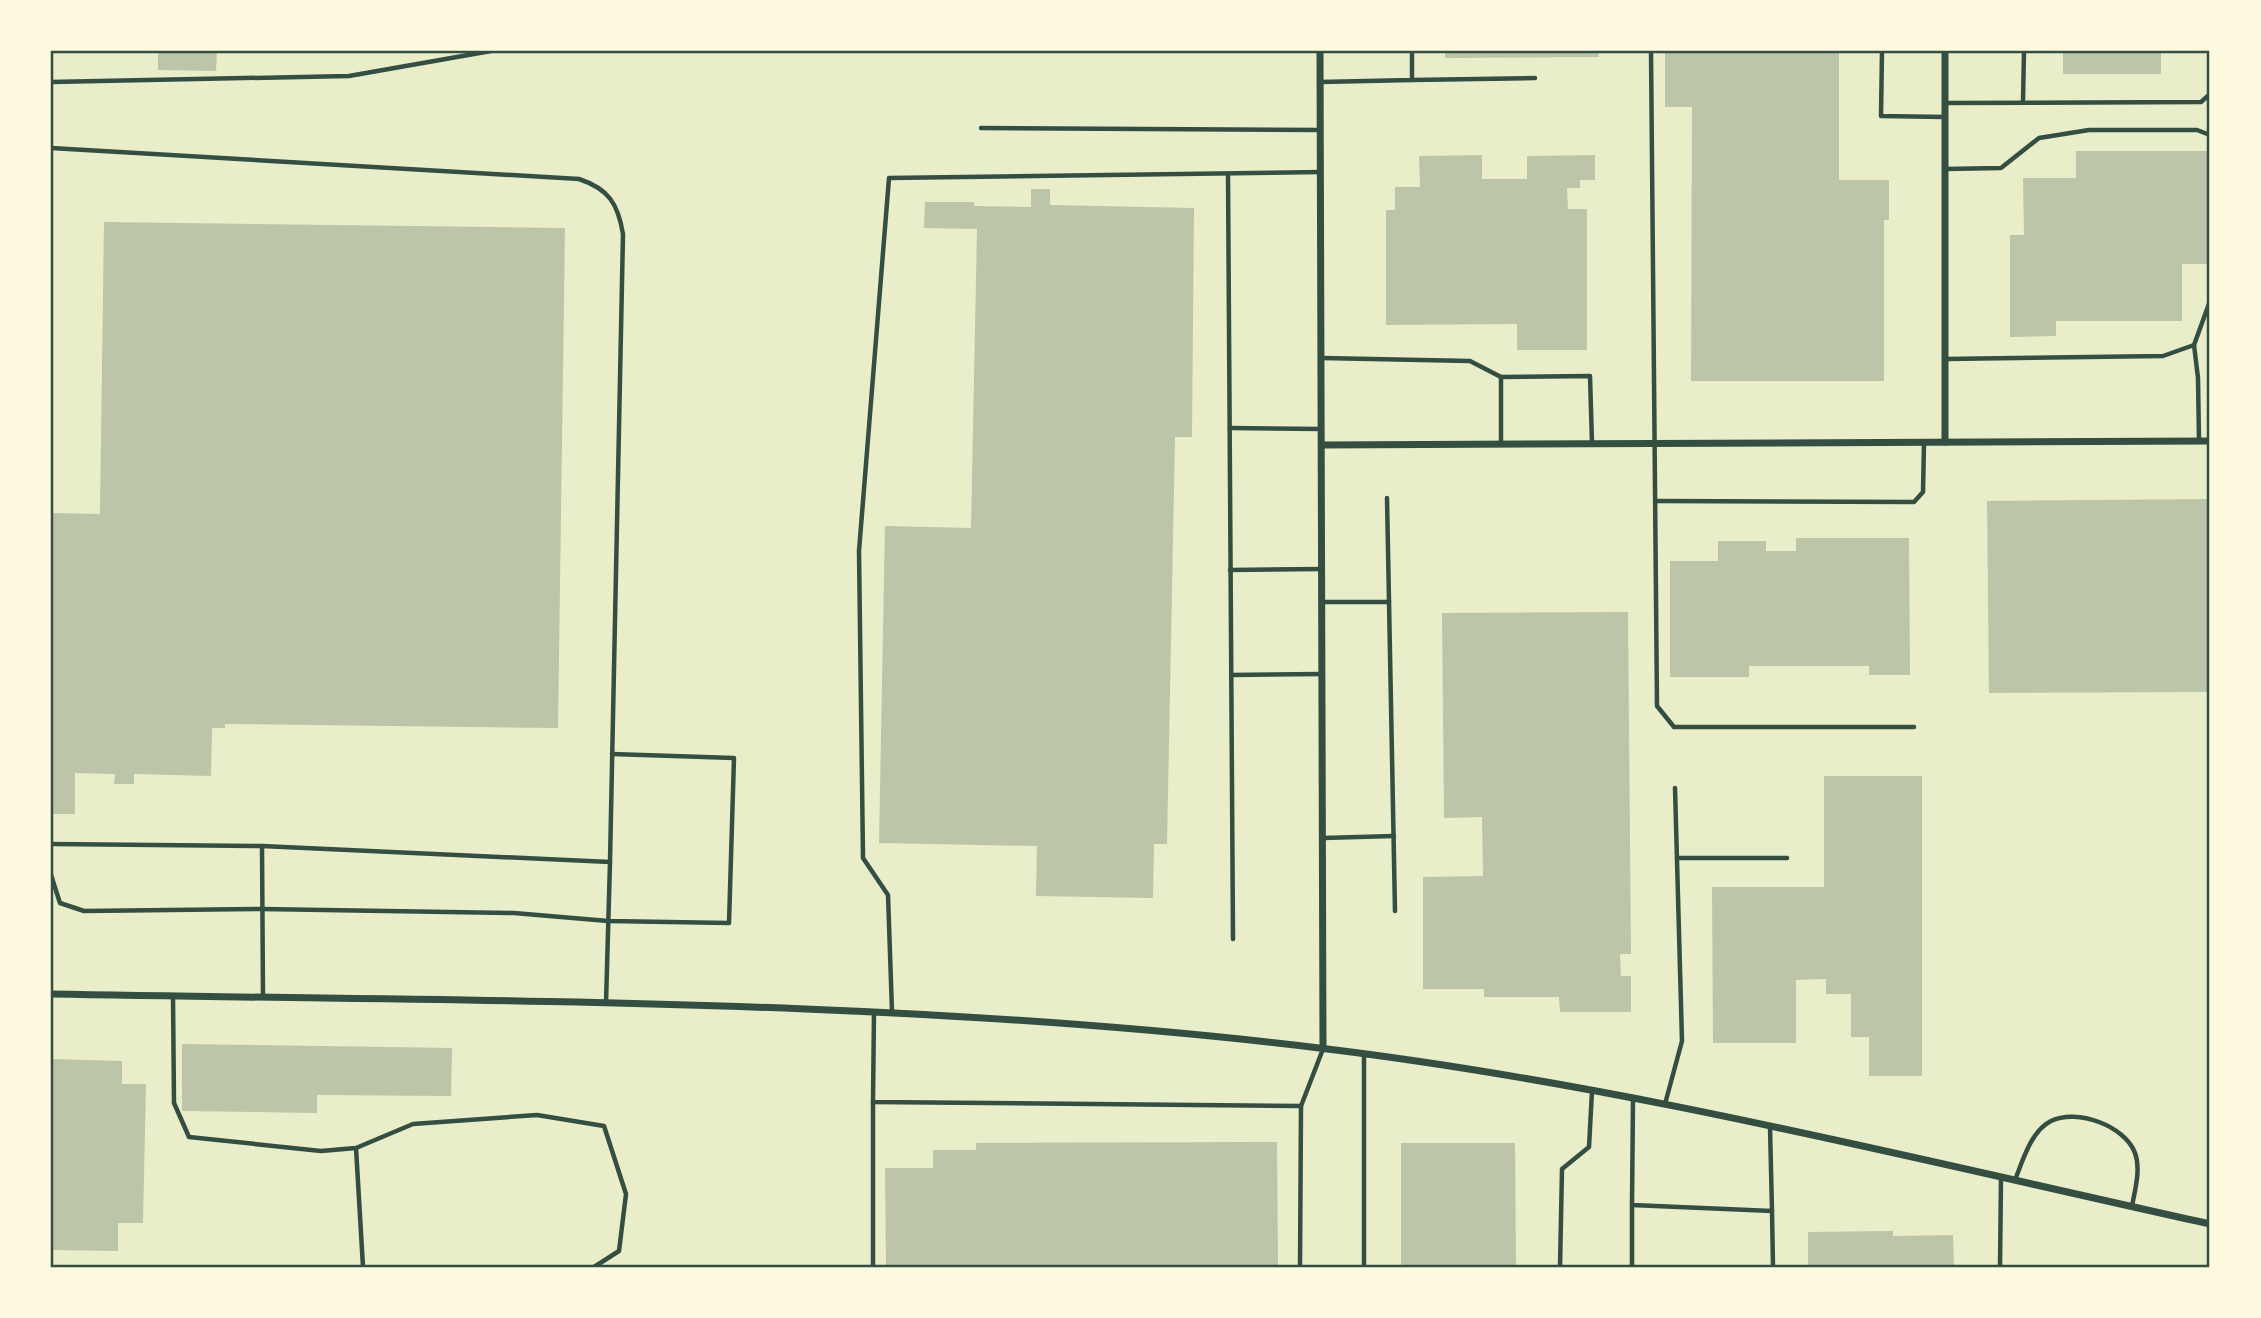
<svg xmlns="http://www.w3.org/2000/svg" width="2261" height="1318" font-family="'PT Sans Narrow',sans-serif">
<style>
.building{fill:#bcc5a7}
.lines{fill:none;stroke-linecap:round;stroke-linejoin:round}
.service{stroke:#344e41;stroke-width:4.5}
.minor{stroke:#344e41;stroke-width:7}
.neatline{fill:none;stroke:#344e41;stroke-width:2.5}
</style>
<rect width="100%" height="100%" fill="#e9edc9"/>
<g class="building">
<path d="M158 51H217L216 71 158 70Z"/>
<path d="M1445 51H1598L1599 57 1445 58Z"/>
<path d="M1665 51H1839V180H1889V220H1884V381H1691L1692 107H1665Z"/>
<rect x="2063" y="51" width="98" height="23"/>
<path d="M2076 151H2210V264H2182V321H2056V336L2010 337V235H2024L2023 178H2076Z"/>
<path d="M1482 155V179H1527V156L1595 155V180H1580V188H1567L1568 209H1587V350H1517V324L1386 325V210H1395V187H1420L1419 156Z"/>
<path d="M1031 189H1050V205L1194 208 1192 437H1175L1167 844H1154L1153 898 1036 896 1037 846 879 843 885 526 971 528 977 229 924 228 925 202H974V206L1031 207Z"/>
<path d="M104 222 565 228 558 728 225 724V728H212L211 776 134 774V784H114L115 774 75 773V814H51V513L100 514Z"/>
<path d="M2210 499V692L1989 693 1987 501Z"/>
<path d="M1796 538H1909L1910 675H1869V666H1749V677H1670V561H1718V541H1766V551H1796Z"/>
<path d="M1628 612 1631 954H1620L1621 976H1631V1012H1560L1559 997H1484V989H1423V877L1483 876 1482 817 1444 818 1442 613Z"/>
<path d="M1824 776H1922V1076H1869V1037H1851V994H1826V979L1796 980V1043H1713L1712 887H1824Z"/>
<path d="M182 1044 452 1048 451 1096 317 1095V1113L182 1111Z"/>
<path d="M51 1059 122 1061V1084H146L143 1223H118V1251L51 1250Z"/>
<path d="M1277 1142 1278 1267H886L885 1168H933V1150H976V1143Z"/>
<path d="M1401 1143H1515L1516 1267H1401Z"/>
<path d="M1893 1231V1236L1953 1235 1954 1267H1808V1232Z"/>
</g>
<g class="lines">
<g class="service">
<path d="M1651 51 1657 706 1674 727H1914"/>
<path d="M1882 51 1881 116 1945 117"/>
<path d="M1412 80 1535 78"/>
<path d="M51 82 349 76 491 51"/>
<path d="M1320 82 1412 80V51"/>
<path d="M2023 102 2024 51"/>
<path d="M1945 103 2201 102 2210 94"/>
<path d="M981 128 1320 130"/>
<path d="M51 148 579 179C609 189 618 204 623 234L610 862"/>
<path d="M1945 169 2001 168 2039 138 2089 130H2197L2210 135"/>
<path d="M1228 174 1233 939"/>
<path d="M2194 345 2198 378 2199 441"/>
<path d="M1322 358 1470 361 1501 377V443"/>
<path d="M1946 359 2163 356 2194 345 2210 301"/>
<path d="M1501 377 1590 376 1592 443"/>
<path d="M1230 428 1321 429"/>
<path d="M1387 498 1395 911"/>
<path d="M1656 501 1914 502 1923 492 1924 443"/>
<path d="M1230 570 1322 569"/>
<path d="M1322 602H1389"/>
<path d="M1231 675 1322 674"/>
<path d="M1323 838 1394 836"/>
<path d="M51 844 262 846 263 997"/>
<path d="M262 846 610 862 606 1003"/>
<path d="M1677 858H1787"/>
<path d="M51 875 60 903 84 911 262 909 514 913 608 921 729 923 734 758 612 754"/>
<path d="M173 996 174 1103 189 1137 321 1151 356 1148 413 1124 537 1115 604 1126 626 1194 619 1251 594 1267"/>
<path d="M892 1011 888 895 863 858 859 551 889 178 1321 172"/>
<path d="M874 1012 873 1102 1301 1106 1323 1049"/>
<path d="M1364 1055V1267"/>
<path d="M1633 1099 1632 1205 1772 1211 1770 1127"/>
<path d="M1665 1104 1682 1041 1675 788"/>
<path d="M356 1148 363 1267"/>
<path d="M2015 1180C2023 1160 2031 1131 2051 1121 2077 1108 2125 1126 2135 1153 2141 1169 2135 1190 2132 1206"/>
<path d="M1632 1205V1267"/>
<path d="M1772 1211 1773 1267"/>
<path d="M873 1267V1102"/>
<path d="M1300 1267 1301 1106"/>
<path d="M1560 1267 1562 1169 1589 1147 1592 1091"/>
<path d="M2000 1267 2001 1178"/>
</g>
<g class="minor">
<path d="M1320 51 1323 1048"/>
<path d="M1945 51V442"/>
<path d="M1322 445 2210 441"/>
<path d="M51 994C474 1002 898 997 1319 1048 1620 1084 1915 1159 2210 1224"/>
</g>
</g>
<rect width="2261" height="1318" fill="none" stroke="#fefae0" stroke-width="105"/>
<rect x="52" y="52" width="2156" height="1214" class="neatline"/>
</svg>
